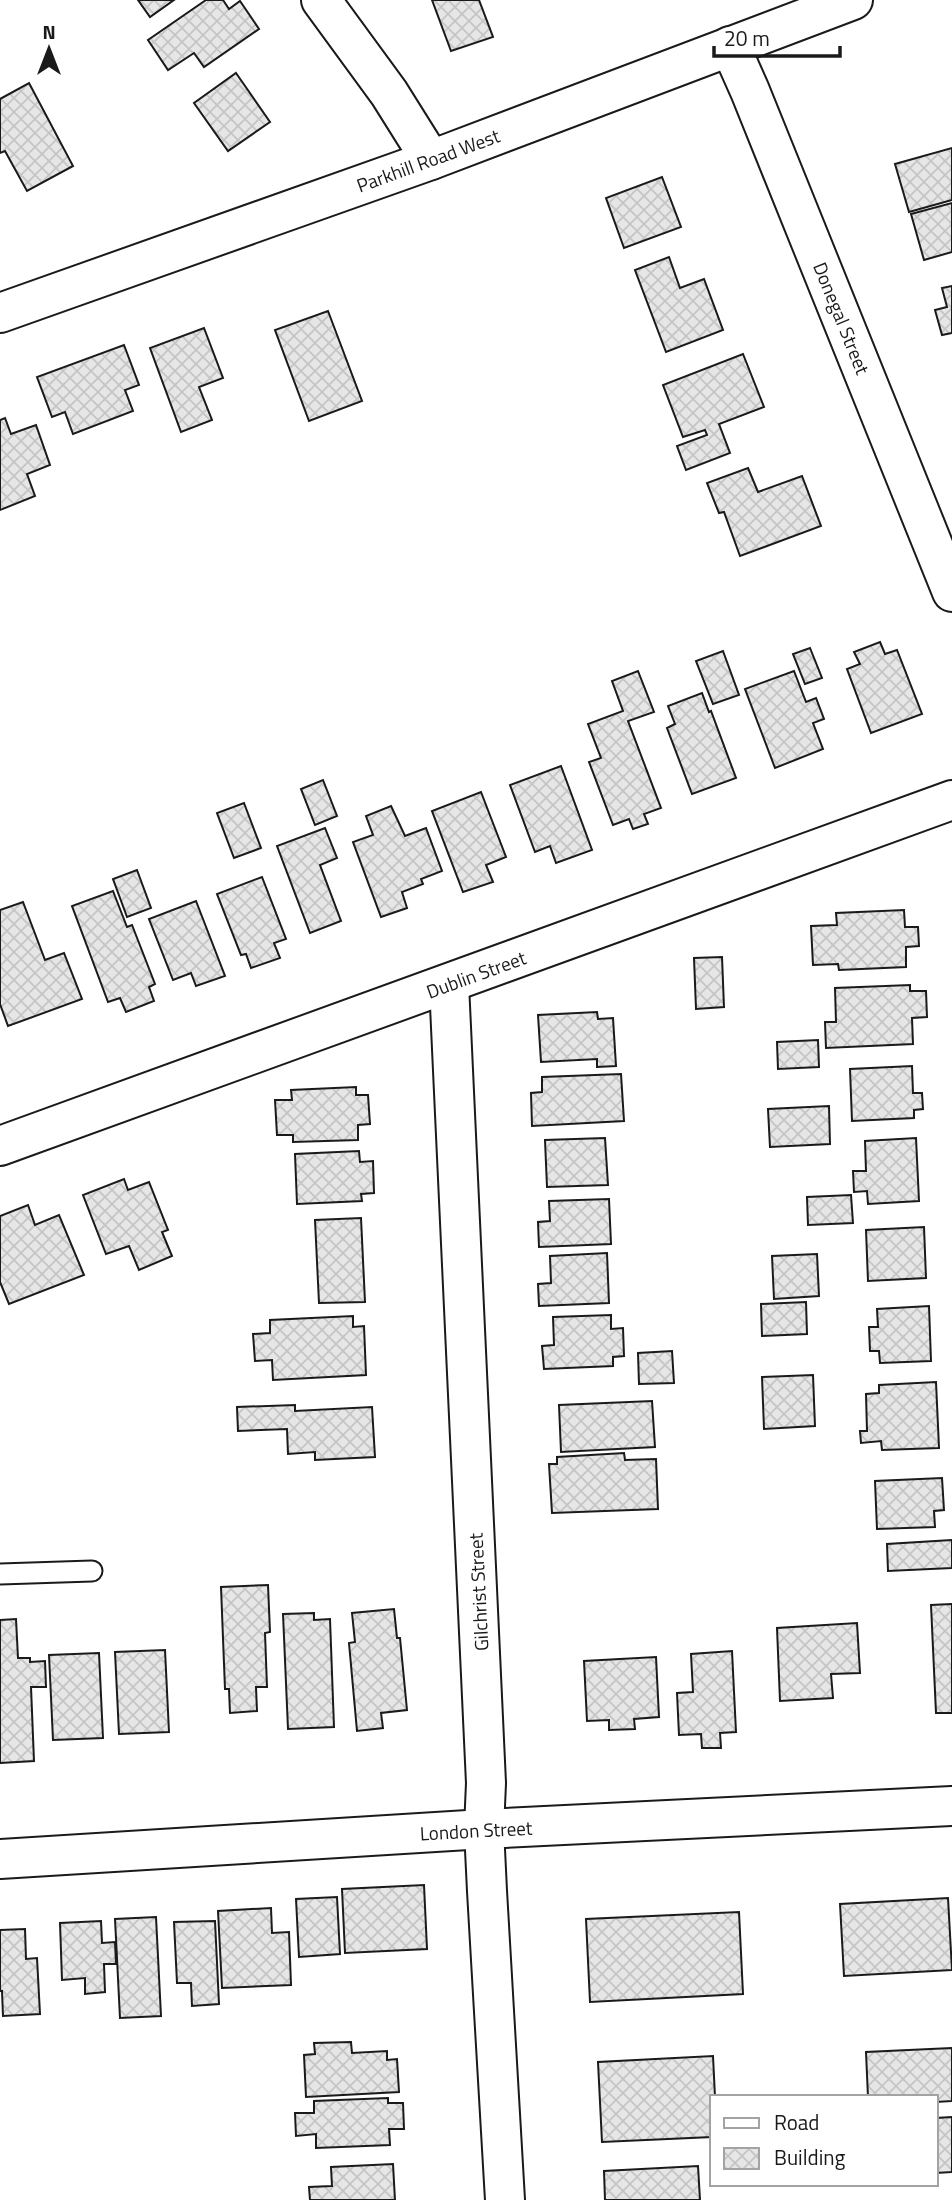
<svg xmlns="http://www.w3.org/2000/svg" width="952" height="2200" font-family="'Titillium Web',sans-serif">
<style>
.building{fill:url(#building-cross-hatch);stroke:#1a1a1a;stroke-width:2}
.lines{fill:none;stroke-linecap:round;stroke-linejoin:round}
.service-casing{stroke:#1a1a1a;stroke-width:23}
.minor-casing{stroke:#1a1a1a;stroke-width:42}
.secondary-casing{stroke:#1a1a1a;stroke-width:42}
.service{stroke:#fff;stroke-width:19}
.minor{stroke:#fff;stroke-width:38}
.secondary{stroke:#fff;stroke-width:38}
.labels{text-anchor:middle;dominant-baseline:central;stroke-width:5;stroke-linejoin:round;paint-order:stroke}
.street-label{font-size:19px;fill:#1a1a1a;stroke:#fff}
</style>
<defs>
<pattern id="building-cross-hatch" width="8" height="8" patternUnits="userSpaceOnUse" patternTransform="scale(1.75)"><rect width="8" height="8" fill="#e6e6e6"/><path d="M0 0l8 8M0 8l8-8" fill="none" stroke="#c5c5c5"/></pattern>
</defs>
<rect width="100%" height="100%" fill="#fff"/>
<g class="building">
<path d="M138 0H174L150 17Z"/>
<path d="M206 0H223L229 9 240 1 259 29 204 67 194 53 168 70 148 40Z"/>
<path d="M432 0H479L493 37 451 51Z"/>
<path d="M236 73 270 122 228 151 194 103Z"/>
<path d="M29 83 73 166 27 191 5 151 0 153V99Z"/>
<path d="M952 148V200L909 212 895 164Z"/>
<path d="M662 177 681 227 624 248 606 198Z"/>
<path d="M952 203V252L924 260 911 214Z"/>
<path d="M669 257 680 288 704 279 723 330 666 352 635 270Z"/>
<path d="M952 286V333L942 335 935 310 947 307 942 288Z"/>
<path d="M328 311 362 401 309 421 275 330Z"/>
<path d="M204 328 223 378 199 387 212 420 181 432 150 348Z"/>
<path d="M124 345 139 385 125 390 133 411 73 434 65 412 52 417 37 377Z"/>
<path d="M743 354 764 407 719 424 730 453 686 470 677 446 707 435 705 430 683 437 663 385Z"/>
<path d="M5 418 11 434 36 425 50 465 27 474 35 496 0 510V420Z"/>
<path d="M748 468 758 492 802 476 821 526 740 556 724 512 719 513 707 483Z"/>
<path d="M880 642 885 654 897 650 922 714 871 733 847 669 860 664 854 652Z"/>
<path d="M810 648 822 678 805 684 793 654Z"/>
<path d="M723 651 739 695 713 704 696 661Z"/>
<path d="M638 671 654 712 628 721 661 808 644 814 648 824 633 829 629 819 613 825 589 762 601 758 588 724 623 711 612 681Z"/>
<path d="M794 671 806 702 816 698 824 719 813 723 823 749 775 768 745 689Z"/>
<path d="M702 693 709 712 711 711 736 778 692 794 667 728 675 724 668 706Z"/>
<path d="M561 766 592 850 556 863 550 846 535 852 510 785Z"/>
<path d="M323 780 337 816 315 825 301 789Z"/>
<path d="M481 792 506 857 486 865 493 882 463 892 432 811Z"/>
<path d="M244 803 261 848 234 858 217 813Z"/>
<path d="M391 806 405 836 426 828 442 871 421 879 423 884 402 892 407 908 381 917 353 842 373 835 366 816Z"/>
<path d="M325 828 337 858 320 865 341 921 310 933 277 846Z"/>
<path d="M137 870 151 908 127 917 113 879Z"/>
<path d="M262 877 286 939 274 943 280 958 251 968 246 954 241 955 217 894Z"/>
<path d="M113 891 127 927 132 925 155 984 149 987 154 1001 126 1012 120 998 108 1002 72 906Z"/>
<path d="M196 901 225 976 196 986 191 973 173 980 149 919Z"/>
<path d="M23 902 45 960 64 953 82 999 8 1026 0 1004V910Z"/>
<path d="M904 910 905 927H918L919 946 906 947V967L839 970 838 964 813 965 811 926 837 925 836 913Z"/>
<path d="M722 957 724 1007 696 1009 694 958Z"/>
<path d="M910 985V991H926L927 1017 912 1018 913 1044 826 1048 825 1022H836L835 988Z"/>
<path d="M597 1012 598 1019 613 1018 616 1066 597 1067V1059L541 1062 538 1015Z"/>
<path d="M818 1040 819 1067 778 1069 777 1042Z"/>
<path d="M912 1066 913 1093H922L923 1109 914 1110V1118L852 1121 850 1069Z"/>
<path d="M621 1074 624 1121 532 1126 531 1093 542 1092V1077Z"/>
<path d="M356 1087V1095H368L370 1124 358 1125V1140L293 1142V1135H277L275 1100H292L291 1090Z"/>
<path d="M829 1106 830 1144 770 1147 768 1109Z"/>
<path d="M605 1138 608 1185 547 1187 545 1140Z"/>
<path d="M916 1138 919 1201 868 1204 867 1191 854 1192 853 1171H866L865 1141Z"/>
<path d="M359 1151 360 1162 373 1161 374 1193 361 1194 362 1201 297 1204 295 1154Z"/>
<path d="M124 1179 128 1190 149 1182 168 1230 162 1232 172 1256 139 1270 129 1246 106 1254 83 1195Z"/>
<path d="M851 1195 853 1223 808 1225 807 1197Z"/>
<path d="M609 1199 611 1244 539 1247 538 1222 550 1221 549 1201Z"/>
<path d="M28 1205 35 1225 59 1215 84 1275 9 1304 0 1282V1216Z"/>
<path d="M361 1218 365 1302 319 1303 315 1220Z"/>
<path d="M924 1227 926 1278 868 1281 866 1230Z"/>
<path d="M607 1253 609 1303 539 1306 538 1284 551 1283 550 1256Z"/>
<path d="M817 1254 819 1296 774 1299 772 1256Z"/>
<path d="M806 1302 807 1334 762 1336 761 1304Z"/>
<path d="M929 1306 931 1361 880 1363 879 1351H870L869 1327H878L877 1309Z"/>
<path d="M611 1315V1329L623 1328 624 1356 613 1357V1366L544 1369 542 1346 554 1345 553 1317Z"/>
<path d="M353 1316V1327L364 1326 366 1375 273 1380 272 1360 255 1361 253 1334 270 1333V1320Z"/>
<path d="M672 1351 674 1383 639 1384 638 1353Z"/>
<path d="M813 1375 815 1426 764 1429 762 1377Z"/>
<path d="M936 1382 939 1448 882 1450 881 1441 861 1443 860 1431H867L866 1394 879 1393V1385Z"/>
<path d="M652 1401 655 1447 561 1452 559 1405Z"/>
<path d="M295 1405V1411L372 1407 375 1457 315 1460V1452L288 1454 287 1429 238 1431 237 1407Z"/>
<path d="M624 1453 625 1460 656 1459 658 1509 552 1513 549 1464H557V1457Z"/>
<path d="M942 1478 944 1510 934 1511 935 1527 877 1529 875 1481Z"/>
<path d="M952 1540V1568L888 1571 887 1544Z"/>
<path d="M268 1585 270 1632 265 1633 267 1687H256L257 1711 230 1713 229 1689H225L221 1587Z"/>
<path d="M952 1604V1713H936L931 1605Z"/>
<path d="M394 1609 397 1638H400L407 1710 381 1713 383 1728 357 1731 349 1643 355 1642 352 1613Z"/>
<path d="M314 1613V1620L330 1619 334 1727 288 1729 283 1614Z"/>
<path d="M16 1619 18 1658H30V1662L45 1661 46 1687H31L34 1761 0 1763V1620Z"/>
<path d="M857 1623 860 1673 831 1674 833 1698 780 1701 777 1628Z"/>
<path d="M165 1650 169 1732 119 1734 115 1652Z"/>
<path d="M732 1651 736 1732 720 1733 721 1748H702L701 1734 679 1735 677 1693 693 1692 691 1654Z"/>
<path d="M99 1653 103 1738 53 1740 49 1655Z"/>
<path d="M656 1657 659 1717 634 1719 635 1729 609 1730V1720L587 1721 584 1661Z"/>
<path d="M424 1885 427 1949 345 1953 342 1889Z"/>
<path d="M337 1897 340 1954 299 1957 296 1899Z"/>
<path d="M948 1898 952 1970 844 1976 840 1904Z"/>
<path d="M271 1908 272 1933 289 1932 291 1985 222 1988 218 1911Z"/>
<path d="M739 1912 743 1994 590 2002 586 1919Z"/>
<path d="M156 1917 161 2016 120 2018 115 1919Z"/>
<path d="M101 1921 102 1943 115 1942 116 1964H104L105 1992 85 1994V1978L62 1980 60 1923Z"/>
<path d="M215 1921 219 2004 192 2006 191 1983H177L174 1922Z"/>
<path d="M25 1929 26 1959 37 1958 40 2014 3 2016 2 1991H0V1930Z"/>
<path d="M351 2042 352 2053 387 2051V2060L397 2059 399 2092 306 2097 304 2055 315 2054 314 2043Z"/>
<path d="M952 2048V2101L936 2102V2097H868L866 2052Z"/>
<path d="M713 2056 715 2097H712V2137L602 2142 598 2062Z"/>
<path d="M388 2098V2103H403L404 2129H389L390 2145 316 2148V2134L296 2136 295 2113H314V2101Z"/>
<path d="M952 2117V2172L936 2173V2118Z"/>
<path d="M393 2164 395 2200H310L309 2187 332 2186 331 2167Z"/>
<path d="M698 2166 700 2200H605L604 2171Z"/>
</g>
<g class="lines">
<g class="service-casing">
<path id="service" d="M0 1574 92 1571"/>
</g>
<g class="minor-casing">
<g id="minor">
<path d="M321 0 389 93 431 160"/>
<path d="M730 46 750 91 952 592"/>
<path d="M449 984 486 1783 484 1829 487 1891 505 2200"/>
<path d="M0 1146 952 800"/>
<path d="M0 1859 484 1829 952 1806"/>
</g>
</g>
<g class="secondary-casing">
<path id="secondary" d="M0 313 431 160 853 0"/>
</g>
<use href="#service" class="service"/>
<use href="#minor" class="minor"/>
<use href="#secondary" class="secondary"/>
</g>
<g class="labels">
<g class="street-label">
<text transform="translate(428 160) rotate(-20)">Parkhill Road West</text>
<text transform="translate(842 318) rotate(68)">Donegal Street</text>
<text transform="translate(476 974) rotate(-20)">Dublin Street</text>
<text transform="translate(478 1592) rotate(-93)">Gilchrist Street</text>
<text transform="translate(476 1830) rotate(-3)">London Street</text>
</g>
</g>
<rect x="710" y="2095" width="228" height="91" fill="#ffffff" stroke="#a3a3a3" stroke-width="2"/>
<rect x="724" y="2118" width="35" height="10" fill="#ffffff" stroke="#a3a3a3" stroke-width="2"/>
<text x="774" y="2130" font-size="21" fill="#1a1a1a">Road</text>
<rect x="724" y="2148" width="35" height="21" fill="url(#building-cross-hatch)" stroke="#a3a3a3" stroke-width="2"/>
<text x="774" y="2165" font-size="21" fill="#1a1a1a">Building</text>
<g transform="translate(49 49)" stroke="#ffffff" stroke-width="5" paint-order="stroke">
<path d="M0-5L12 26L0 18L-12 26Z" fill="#1a1a1a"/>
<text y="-10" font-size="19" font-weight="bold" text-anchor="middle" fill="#1a1a1a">N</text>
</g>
<path d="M714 46v10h126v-10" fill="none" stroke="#1a1a1a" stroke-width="3.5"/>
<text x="724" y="46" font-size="21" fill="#1a1a1a" stroke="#ffffff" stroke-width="5" paint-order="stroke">20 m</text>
</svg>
